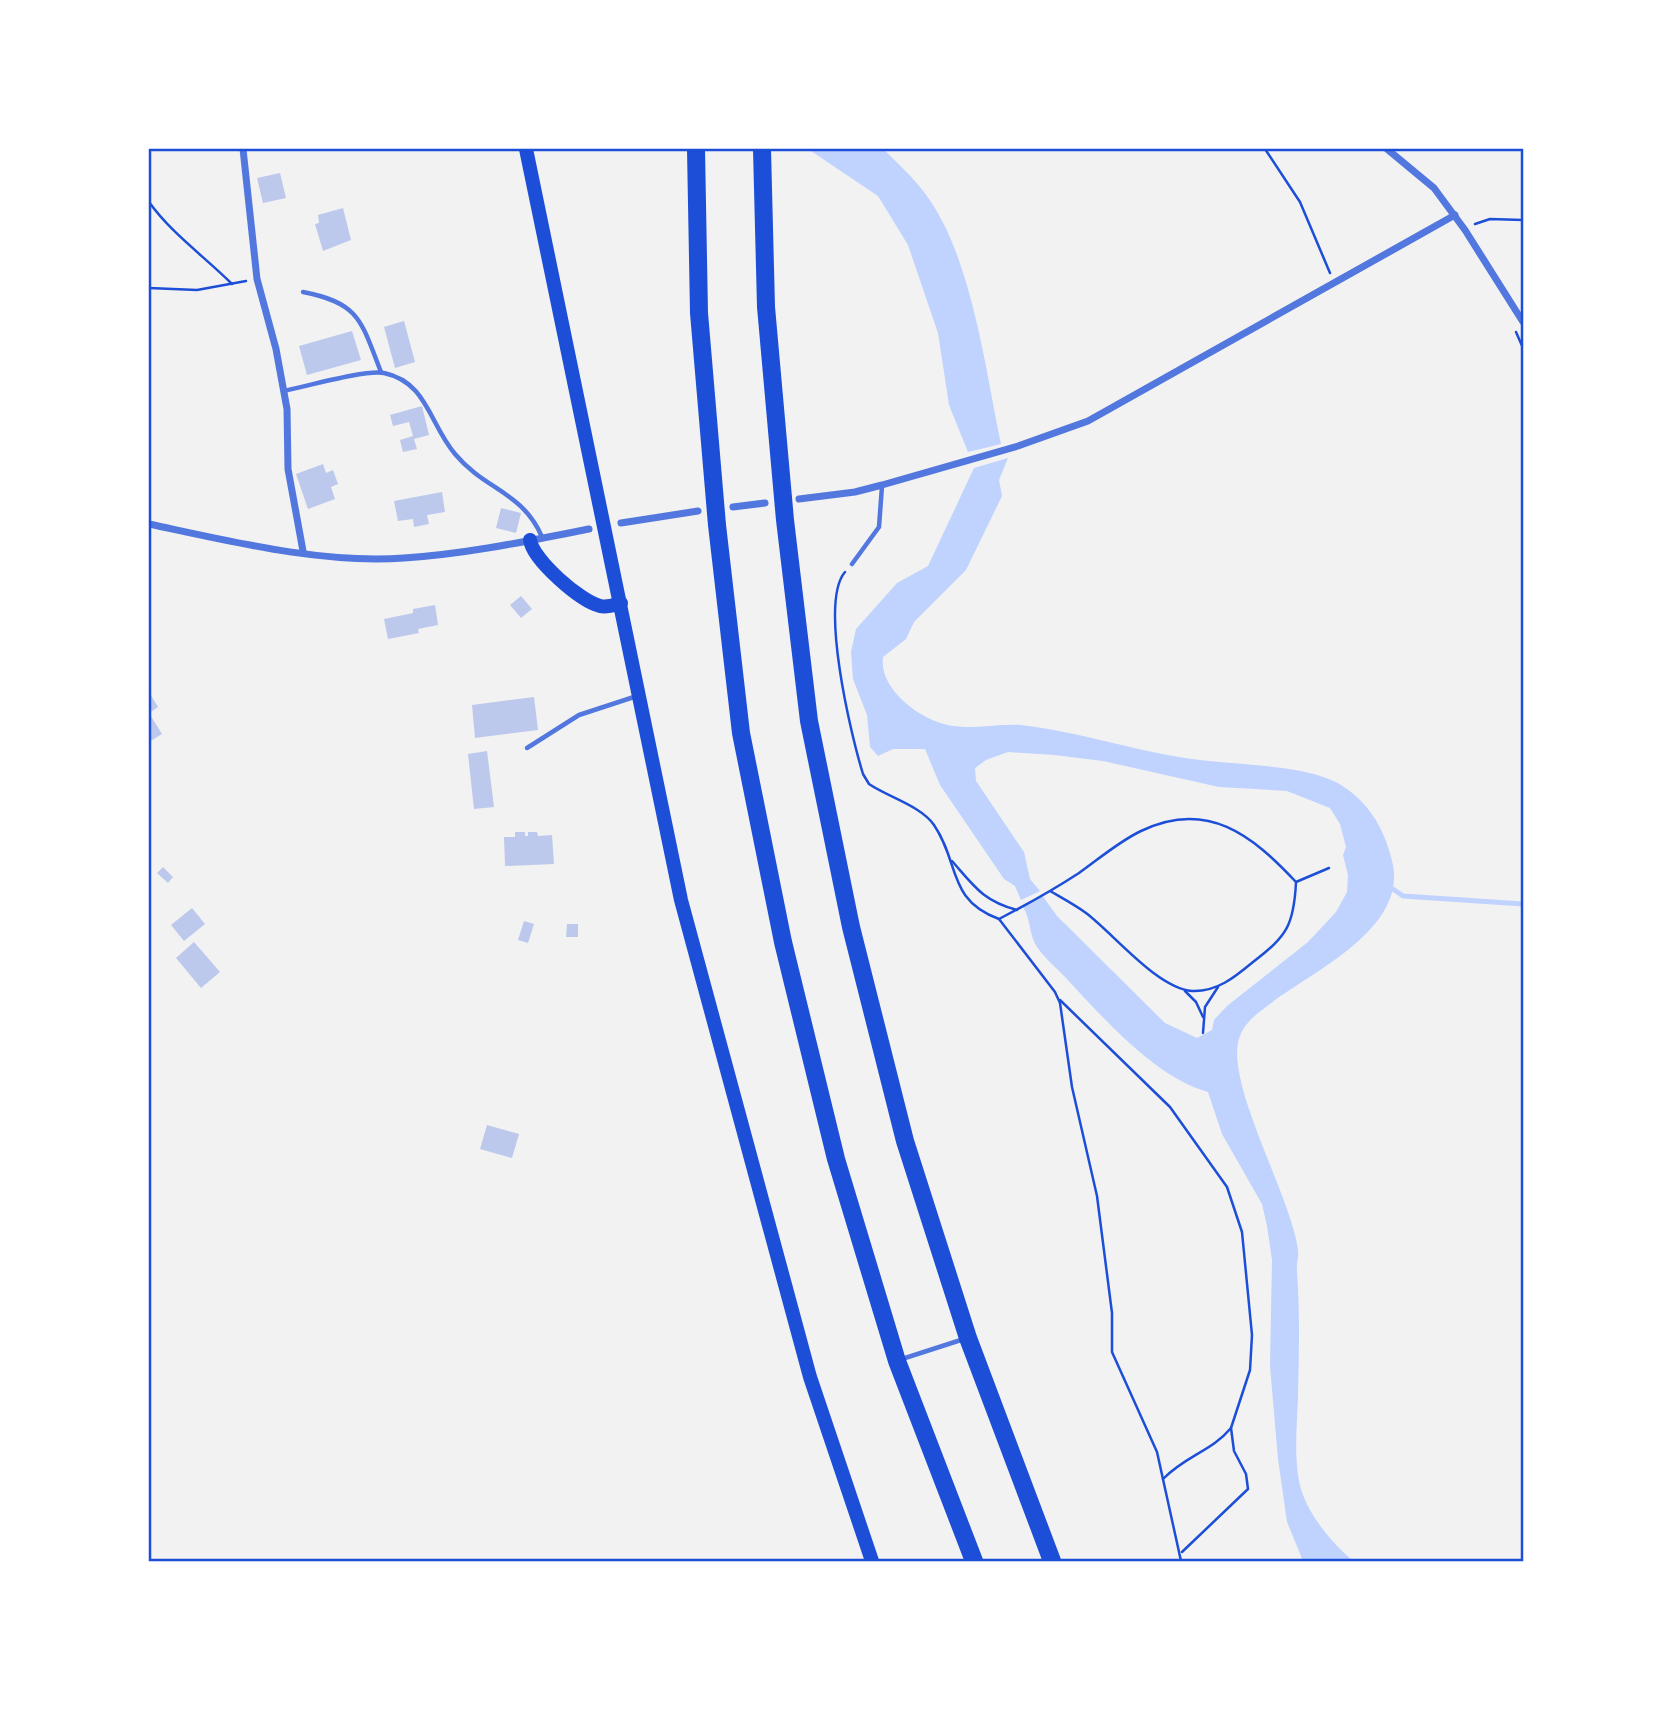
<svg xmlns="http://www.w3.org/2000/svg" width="1672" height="1710" font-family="'IBM Plex Sans',sans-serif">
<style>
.water{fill:#bfd3fe}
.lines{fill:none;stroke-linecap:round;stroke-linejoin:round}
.stream{stroke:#bfd3fe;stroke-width:5}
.building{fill:#bdc9ec}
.path{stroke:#1d4ed8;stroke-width:2.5}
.service{stroke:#5277de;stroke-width:4.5}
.minor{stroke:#5277de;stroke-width:7}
.secondary{stroke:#1d4ed8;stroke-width:14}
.motorway{stroke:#1d4ed8;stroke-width:18}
.neatline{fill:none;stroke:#1d4ed8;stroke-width:2.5}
</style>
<rect width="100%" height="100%" fill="#f2f2f2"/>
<g class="water">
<path d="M808 149H883C901 166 920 184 933 205 973 268 986 372 1001 444L968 452 949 405 938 333 908 245 878 196Z"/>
<path d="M1008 458 999 480 1002 496 966 570 914 622 906 639 883 657C879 688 916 716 944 724 967 731 997 723 1021 725 1082 732 1140 753 1200 760 1238 765 1313 765 1344 787 1371 805 1385 831 1392 861 1409 926 1318 969 1274 1001 1261 1011 1246 1020 1240 1036 1222 1078 1292 1198 1298 1250 1299 1257 1296 1264 1297 1271 1300 1313 1299 1355 1298 1397 1297 1424 1294 1454 1299 1481 1305 1512 1331 1542 1353 1561H1303L1287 1522 1278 1459 1270 1366 1272 1260 1267 1226 1262 1204 1222 1134 1208 1092C1156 1078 1102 1017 1066 978 1057 968 1044 958 1037 947 1029 936 1031 919 1023 907L1042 895 1057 916 1165 1023 1197 1038 1212 1030 1214 1020 1227 1006 1308 942 1336 912 1347 892 1348 875 1343 855 1346 847 1340 824 1330 808 1287 791 1219 787 1103 761 1054 755 1008 752 986 760 975 768 976 781 1024 852 1030 879 1040 891 1021 900 1015 886 1004 879 940 785 925 749H893L878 756 870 747 867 715 853 679 851 652 856 629 897 583 928 566 974 468Z"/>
</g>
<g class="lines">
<path class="stream" d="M1387 885 1403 896 1523 904"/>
</g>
<g class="building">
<path d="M280 173 286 198 263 203 257 178Z"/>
<path d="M343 208 351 240 323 251 315 224 319 223 318 215Z"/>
<path d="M404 321 415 362 395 368 384 327Z"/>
<path d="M352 331 361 360 307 375 299 346Z"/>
<path d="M422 406 429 435 414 439 417 449 403 452 400 440 413 436 409 422 393 426 390 415Z"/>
<path d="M323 464 326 473 333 470 338 484 331 487 335 499 308 509 296 474Z"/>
<path d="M442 492 445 512 427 515 429 524 414 527 413 519 398 521 394 501Z"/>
<path d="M501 508 521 513 516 533 496 528Z"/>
<path d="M521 596 532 609 521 618 510 605Z"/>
<path d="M435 605 438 625 418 629 419 633 388 639 384 619 413 613V609Z"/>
<path d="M149 692 158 707 149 713 162 734 149 742Z"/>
<path d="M534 697 538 730 475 738 472 705Z"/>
<path d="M487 751 494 807 474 809 468 754Z"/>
<path d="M515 832H525V836H528V832H537L538 836 552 835 554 864 505 866 504 837H515Z"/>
<path d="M163 867 173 877 168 883 157 873Z"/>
<path d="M192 908 205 924 184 941 171 925Z"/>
<path d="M524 921 534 924 528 943 518 940Z"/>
<path d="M567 924H578V937H566Z"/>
<path d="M194 942 220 972 201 988 176 958Z"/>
<path d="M487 1125 519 1134 512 1158 480 1149Z"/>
</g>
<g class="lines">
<g class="path">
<path d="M1265 149 1300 202 1330 273"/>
<path d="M149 202C172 234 204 256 232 284"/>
<path d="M1475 224 1490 219 1523 220"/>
<path d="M149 288 197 290 246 281"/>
<path d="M1516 332 1523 348"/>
<path d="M845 572C819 602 851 735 863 774L869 784C888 797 921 806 934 825 960 863 947 900 999 919 1026 905 1053 890 1079 873 1099 859 1118 842 1141 831 1207 799 1252 835 1296 882 1294 925 1287 936 1253 962 1235 977 1217 992 1192 991 1157 988 1115 935 1086 913 1075 905 1062 898 1050 891"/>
<path d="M952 861C974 886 983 901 1017 910"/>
<path d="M1296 882 1329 868"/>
<path d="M999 919 1055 992 1060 1003 1072 1087 1097 1196 1112 1313V1352L1157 1452 1181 1561"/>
<path d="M1185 991 1196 1002 1203 1017"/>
<path d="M1060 1000 1170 1107 1227 1187 1242 1232 1252 1335 1250 1370 1231 1428 1234 1451 1246 1474 1248 1489 1182 1552"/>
<path d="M1203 1033 1205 1007 1218 987"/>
<path d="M1163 1479C1185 1456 1212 1451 1231 1428"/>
</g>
<g class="service">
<path d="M303 292C360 303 361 321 381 372"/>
<path d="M283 391C304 387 367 369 384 373 427 382 429 423 455 454 485 490 523 492 542 537"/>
<path d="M852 564 879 527 882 486"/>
<path d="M527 748 579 715 637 696"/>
<path d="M902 1359 964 1339"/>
</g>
<g class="minor">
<path d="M243 149 257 279 276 349 287 409 288 469 303 551"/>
<path d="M1387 149 1434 188 1465 230 1523 322"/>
<path d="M799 499 855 492 882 485 1018 446 1088 421 1455 215"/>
<path d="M733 507 765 503"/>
<path d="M621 523 698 511"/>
<path d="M149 524C229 541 321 564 404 558 466 554 528 541 589 529"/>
</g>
<g class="secondary">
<path d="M526 149 681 900 810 1377 872 1561"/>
<path d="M530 540C533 560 580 601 600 606 607 608 614 605 621 603"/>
</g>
<g class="motorway">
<path d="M696 149 699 313 717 525 741 733 783 942 836 1159 897 1361 974 1561"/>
<path d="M762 149 766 307 785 520 809 721 851 927 905 1141 968 1338 1052 1561"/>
</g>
</g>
<rect width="1672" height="1710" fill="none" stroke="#ffffff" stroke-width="301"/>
<rect x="150" y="150" width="1372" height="1410" class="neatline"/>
</svg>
